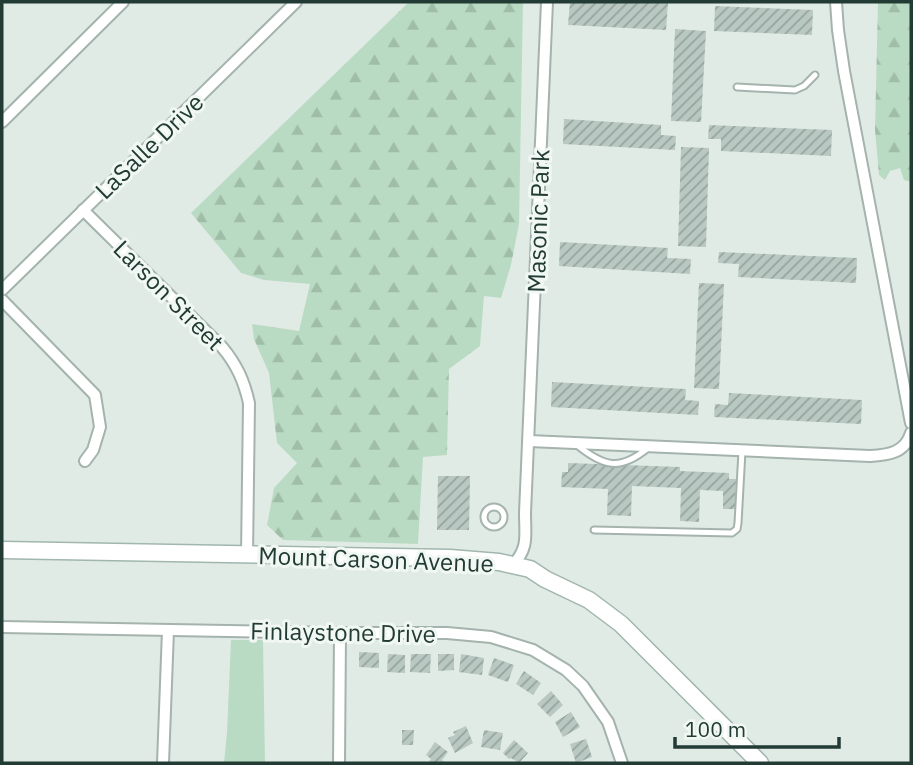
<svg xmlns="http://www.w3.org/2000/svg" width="913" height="765" font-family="'IBM Plex Sans',sans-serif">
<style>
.green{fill:#badbc3}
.forest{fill:url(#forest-firs)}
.building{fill:url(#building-hatch)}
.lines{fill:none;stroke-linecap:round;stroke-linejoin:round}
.lane-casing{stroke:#a4b3ad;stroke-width:9}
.street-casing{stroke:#a4b3ad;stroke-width:14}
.secondary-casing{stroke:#a0b6ae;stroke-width:19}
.lane{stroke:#fff;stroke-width:5}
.street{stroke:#fff;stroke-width:10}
.secondary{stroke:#fff;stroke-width:16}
.labels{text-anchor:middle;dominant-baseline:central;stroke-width:6;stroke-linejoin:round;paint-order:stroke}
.street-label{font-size:24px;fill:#223b34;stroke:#f1f8f4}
</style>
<defs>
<pattern id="forest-firs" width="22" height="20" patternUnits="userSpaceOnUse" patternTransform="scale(1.75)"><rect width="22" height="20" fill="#badbc3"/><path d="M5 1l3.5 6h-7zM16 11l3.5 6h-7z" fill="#a0bda8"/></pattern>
<pattern id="building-hatch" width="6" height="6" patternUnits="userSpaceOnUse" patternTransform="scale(1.75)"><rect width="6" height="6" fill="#b9c8c2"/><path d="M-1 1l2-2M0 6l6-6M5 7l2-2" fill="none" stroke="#96a49e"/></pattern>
</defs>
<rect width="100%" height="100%" fill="#e1ebe6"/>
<path class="green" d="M231 640H263L265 763H224L227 732Z"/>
<g class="forest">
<path d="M409 2H523L519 224 511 265 501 298 484 296 480 346 449 369 447 455 423 457 418 544 283 540 267 525 274 488 297 463 277 443 269 373 254 339 252 324 299 331 310 284 264 280 241 273 191 213Z"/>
<path d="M878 2H911V182L904 180 900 168 890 171 885 180 879 175 875 130Z"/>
</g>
<g class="building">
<path d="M570 2 668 3 666 30 568 25Z"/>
<path d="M715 6 813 10 812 35 714 31Z"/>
<path d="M675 29 706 31 701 122 671 121Z"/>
<path d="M564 119 661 125V135L676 136 675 150 563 144Z"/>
<path d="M709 125 832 130 831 156 721 151V139H708Z"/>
<path d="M681 147 709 148 706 247 678 246Z"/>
<path d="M560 242 668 248 667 258 691 259 690 274 559 266Z"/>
<path d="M719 252 857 258 856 283 738 277 739 264 718 263Z"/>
<path d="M699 283 724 284 719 389 694 388Z"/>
<path d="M552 382 686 389 685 400 699 401 698 415 551 407Z"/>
<path d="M729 393 862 400 861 424 714 417 715 404 728 405Z"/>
<path d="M568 463 680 467V471L729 473V479H736L735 509H723V491L700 490 699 522 680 521 681 488 632 486 631 516 607 515 608 489 561 487 562 472H568Z"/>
<path d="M438 476H470L469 530H437Z"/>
<path d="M359 652 379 653V668L359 667Z"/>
<path d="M388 654 405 655V673L387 672Z"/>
<path d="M411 654H431L430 673 410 672Z"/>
<path d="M438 654H454V670L438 671Z"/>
<path d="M461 654 484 658 482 675 459 672Z"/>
<path d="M494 658 514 665 508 682 488 675Z"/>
<path d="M524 671 541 683 533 695 516 684Z"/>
<path d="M551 691 563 705 550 717 537 704Z"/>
<path d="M571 712 580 727 563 737 555 722Z"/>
<path d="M466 726 473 743 455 753 448 738 455 735 453 732Z"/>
<path d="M402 730H414L413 745H402Z"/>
<path d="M484 730 503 733 500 750 481 747Z"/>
<path d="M586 739 592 757 576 763 570 744Z"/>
<path d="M514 740 528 753 519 763 511 758 509 759 503 753Z"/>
<path d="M435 742 448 752 442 760 446 763H428L431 759 426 755Z"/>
</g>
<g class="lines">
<g class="lane-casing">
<g id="lane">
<path d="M737 87 795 90 804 86 815 75"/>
<path d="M577 445C604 467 620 471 648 448"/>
<circle cx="494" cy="517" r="10"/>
<path d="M594 530 732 533 737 529 738 523 742 451"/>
</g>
</g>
<g class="street-casing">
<g id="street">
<path d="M836 2 838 30 844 71 911 423"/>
<path d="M2 122 123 2"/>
<path d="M83 210 222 347C237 365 244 381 249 403L247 555"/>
<path d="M2 290 296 2"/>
<path d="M2 300 95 395 100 427 93 450 85 461"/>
<path d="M529 441 870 456C888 455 905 453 911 433"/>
<path d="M513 565C529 547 525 536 525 513L547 2"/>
<path d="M2 627 340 633H447L491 637 533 650 566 670 583 686 608 722 622 763"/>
<path d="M163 763 168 630"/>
<path d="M339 763 340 633"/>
</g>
</g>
<g class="secondary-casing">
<path id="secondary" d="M2 550 450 558 499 562 530 569 545 579 589 600 621 624 760 763"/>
</g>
<use href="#lane" class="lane"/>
<use href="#street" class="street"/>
<use href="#secondary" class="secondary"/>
</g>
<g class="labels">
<g class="street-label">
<text transform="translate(149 146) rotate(-44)">LaSalle Drive</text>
<text transform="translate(538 221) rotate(-88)">Masonic Park</text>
<text transform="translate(169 295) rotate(45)">Larson Street</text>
<text transform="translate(376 559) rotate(2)">Mount Carson Avenue</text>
<text transform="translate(343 632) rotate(1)">Finlaystone Drive</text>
</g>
</g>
<rect width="913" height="765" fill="none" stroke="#223b34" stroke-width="7"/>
<path d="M675 737v10h164v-10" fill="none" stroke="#223b34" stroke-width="3.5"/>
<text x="685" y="737" font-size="21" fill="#223b34" stroke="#f1f8f4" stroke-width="5" paint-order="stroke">100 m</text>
</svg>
